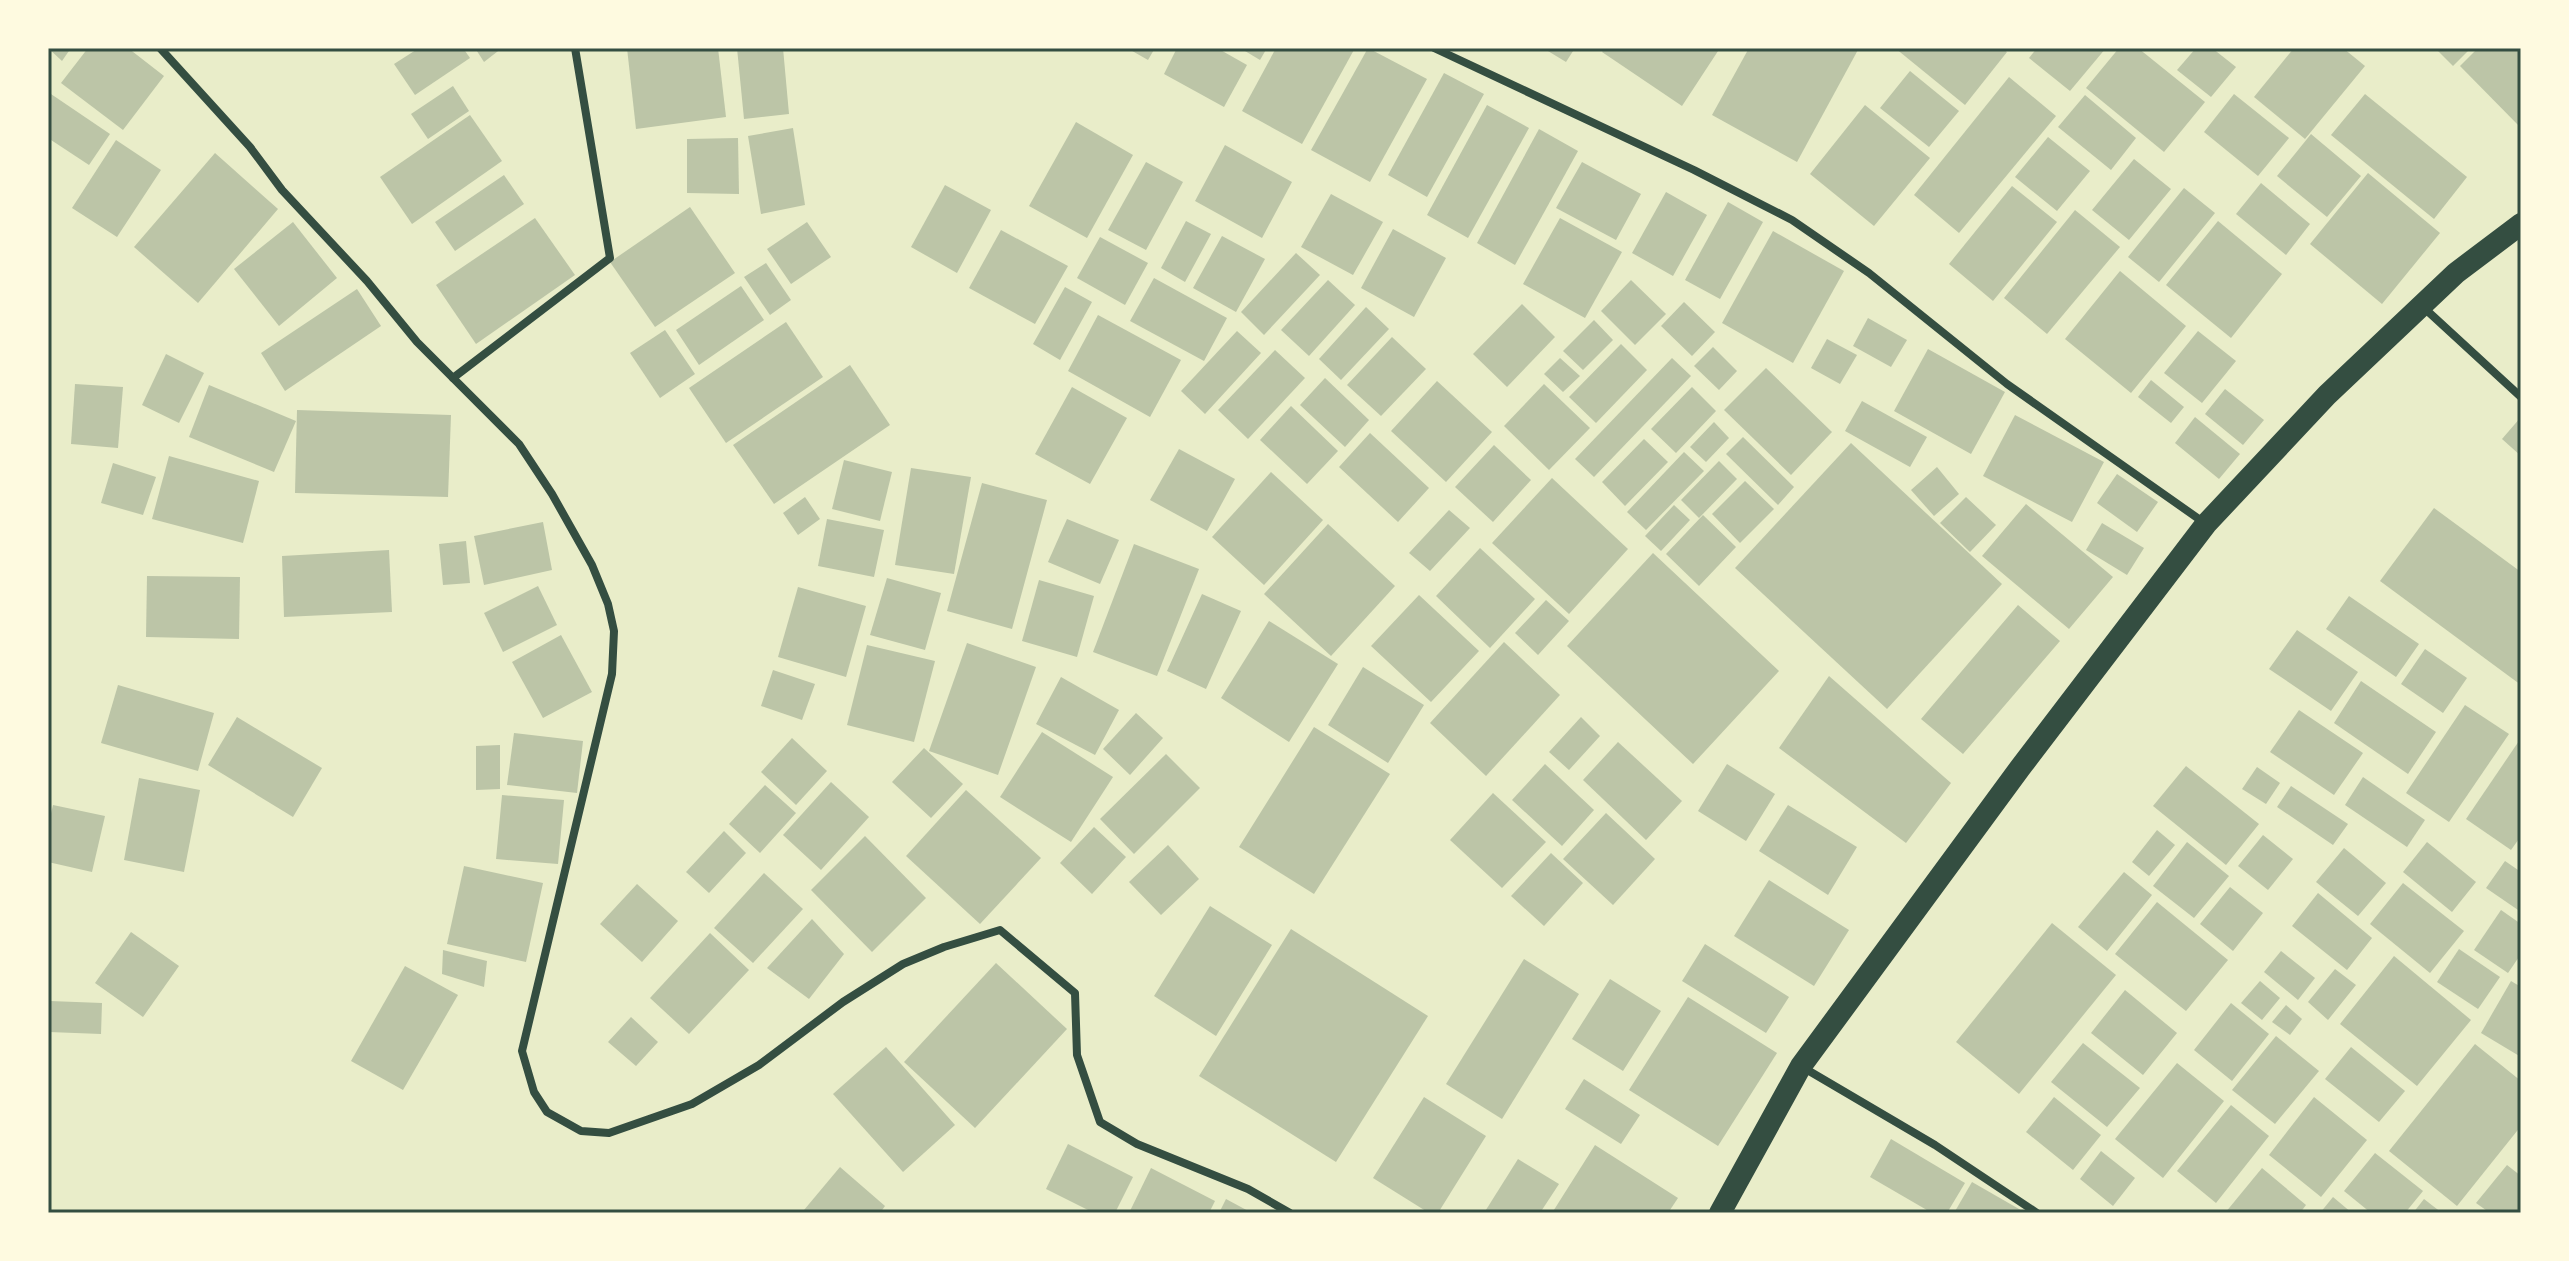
<svg xmlns="http://www.w3.org/2000/svg" width="2569" height="1261" font-family="'Roboto Condensed',sans-serif">
<style>
.building{fill:#bcc5a7}
.lines{fill:none;stroke-linecap:round;stroke-linejoin:round}
.minor{stroke:#344e41;stroke-width:8}
.trunk{stroke:#344e41;stroke-width:22}
.neatline{fill:none;stroke:#344e41;stroke-width:3}
</style>
<rect width="100%" height="100%" fill="#e9edc9"/>
<g class="building">
<path d="M48 48H71L62 61Z"/>
<path d="M88 48H128L164 76 123 130 61 83Z"/>
<path d="M419 48H463L470 58 415 95 394 64Z"/>
<path d="M475 48H502L484 62Z"/>
<path d="M627 48H718L726 117 636 129Z"/>
<path d="M737 48H783L789 114 744 119Z"/>
<path d="M1127 48H1155L1148 60Z"/>
<path d="M1177 48H1217L1247 65 1224 107 1164 74Z"/>
<path d="M1240 48H1267L1260 60Z"/>
<path d="M1276 48H1355L1302 144 1242 111Z"/>
<path d="M1368 48 1427 79 1370 182 1311 150Z"/>
<path d="M1543 48H1575L1566 62Z"/>
<path d="M1605 48H1720L1682 106 1602 52Z"/>
<path d="M1749 48H1859L1797 162 1712 115Z"/>
<path d="M1895 48H2002L2007 52 1965 105Z"/>
<path d="M2037 48H2106L2070 91 2029 58Z"/>
<path d="M2119 48H2138L2205 102 2164 152 2086 88Z"/>
<path d="M2196 48H2212L2236 67 2211 97 2177 70Z"/>
<path d="M2294 48H2343L2365 66 2305 139 2254 97Z"/>
<path d="M2435 48H2471L2453 66Z"/>
<path d="M2478 48H2521V128L2460 66Z"/>
<path d="M1910 71 1959 111 1929 147 1880 108Z"/>
<path d="M1444 73 1484 94 1427 197 1388 175Z"/>
<path d="M2009 77 2056 116 1959 233 1914 195Z"/>
<path d="M453 86 469 111 428 139 411 114Z"/>
<path d="M48 92 110 134 89 165 48 138Z"/>
<path d="M2234 94 2289 138 2258 176 2204 132Z"/>
<path d="M2365 94 2467 177 2434 219 2331 135Z"/>
<path d="M2085 95 2136 138 2111 170 2058 127Z"/>
<path d="M1487 105 1529 128 1468 238 1427 215Z"/>
<path d="M1865 105 1930 158 1874 226 1810 174Z"/>
<path d="M470 115 502 161 412 224 380 177Z"/>
<path d="M1076 122 1133 155 1087 238 1029 206Z"/>
<path d="M793 128 805 205 761 214 748 136Z"/>
<path d="M1539 129 1578 151 1515 265 1477 243Z"/>
<path d="M2311 134 2361 176 2327 217 2277 176Z"/>
<path d="M2048 137 2090 171 2057 211 2015 177Z"/>
<path d="M738 138 739 194 687 193V139Z"/>
<path d="M116 140 161 170 117 237 72 208Z"/>
<path d="M1225 145 1292 182 1262 238 1195 201Z"/>
<path d="M215 153 278 209 198 303 134 247Z"/>
<path d="M2134 159 2171 189 2129 240 2092 210Z"/>
<path d="M1146 162 1183 182 1146 250 1108 230Z"/>
<path d="M1582 162 1641 194 1616 240 1556 208Z"/>
<path d="M2368 173 2440 233 2382 304 2310 244Z"/>
<path d="M504 175 524 204 455 251 435 222Z"/>
<path d="M2261 183 2310 224 2286 255 2236 214Z"/>
<path d="M945 185 991 210 957 273 911 247Z"/>
<path d="M2012 186 2057 222 1993 301 1949 264Z"/>
<path d="M2184 188 2215 213 2159 282 2128 257Z"/>
<path d="M1666 192 1707 215 1673 276 1632 253Z"/>
<path d="M1331 194 1383 222 1353 275 1301 247Z"/>
<path d="M1728 202 1763 222 1720 299 1685 280Z"/>
<path d="M690 207 735 273 655 327 610 262Z"/>
<path d="M2075 210 2120 247 2047 334 2004 298Z"/>
<path d="M535 218 575 275 476 344 436 285Z"/>
<path d="M1560 218 1622 252 1585 318 1523 284Z"/>
<path d="M1186 221 1211 234 1185 282 1161 268Z"/>
<path d="M2218 221 2282 274 2231 338 2166 285Z"/>
<path d="M293 222 337 278 279 326 234 269Z"/>
<path d="M807 222 831 257 791 284 767 249Z"/>
<path d="M1393 229 1446 258 1414 317 1361 288Z"/>
<path d="M1001 230 1068 266 1035 324 969 288Z"/>
<path d="M1773 231 1844 271 1793 363 1722 323Z"/>
<path d="M1222 236 1265 259 1236 312 1193 288Z"/>
<path d="M1100 237 1148 263 1125 305 1077 278Z"/>
<path d="M1296 253 1320 275 1264 335 1241 312Z"/>
<path d="M766 263 791 300 770 315 744 277Z"/>
<path d="M2120 271 2186 326 2131 393 2065 339Z"/>
<path d="M1154 278 1227 318 1204 361 1130 321Z"/>
<path d="M1328 280 1355 305 1309 356 1281 330Z"/>
<path d="M1631 280 1666 314 1635 345 1601 311Z"/>
<path d="M741 286 764 320 699 365 676 330Z"/>
<path d="M1065 287 1092 302 1060 360 1033 344Z"/>
<path d="M357 289 381 326 285 391 261 353Z"/>
<path d="M1684 302 1715 332 1692 356 1661 326Z"/>
<path d="M1522 304 1555 337 1507 387 1473 354Z"/>
<path d="M1366 307 1389 329 1341 380 1319 359Z"/>
<path d="M1098 315 1181 360 1150 417 1068 371Z"/>
<path d="M1868 318 1907 340 1891 367 1853 346Z"/>
<path d="M1594 320 1613 340 1583 370 1563 351Z"/>
<path d="M786 322 823 377 726 443 689 388Z"/>
<path d="M665 330 695 374 660 398 630 353Z"/>
<path d="M1237 331 1261 353 1205 414 1181 391Z"/>
<path d="M2198 331 2236 361 2202 403 2164 373Z"/>
<path d="M1392 337 1426 369 1381 416 1347 385Z"/>
<path d="M1827 339 1857 355 1840 384 1811 368Z"/>
<path d="M1621 344 1647 370 1596 423 1569 397Z"/>
<path d="M1713 347 1737 371 1719 390 1694 366Z"/>
<path d="M1928 349 2005 392 1971 454 1894 411Z"/>
<path d="M1275 350 1305 378 1248 439 1218 410Z"/>
<path d="M166 354 204 373 179 423 142 405Z"/>
<path d="M1560 358 1580 376 1563 392 1544 374Z"/>
<path d="M1672 358 1691 376 1594 477 1575 459Z"/>
<path d="M850 365 890 425 774 504 733 445Z"/>
<path d="M1766 368 1832 432 1791 475 1724 410Z"/>
<path d="M1325 378 1369 420 1345 447 1300 405Z"/>
<path d="M2151 380 2184 407 2171 423 2138 397Z"/>
<path d="M1437 381 1492 432 1446 482 1391 431Z"/>
<path d="M75 384 123 387 118 448 71 444Z"/>
<path d="M1544 384 1590 428 1549 470 1504 426Z"/>
<path d="M209 385 296 421 274 472 189 437Z"/>
<path d="M1072 387 1127 418 1090 484 1035 454Z"/>
<path d="M1692 387 1716 411 1676 453 1651 429Z"/>
<path d="M2225 389 2264 420 2243 445 2205 414Z"/>
<path d="M1862 401 1927 437 1910 467 1845 431Z"/>
<path d="M1291 406 1338 451 1307 484 1260 440Z"/>
<path d="M297 410 451 415 448 497 295 493Z"/>
<path d="M2015 415 2104 462 2072 522 1983 476Z"/>
<path d="M2195 417 2240 454 2219 479 2175 443Z"/>
<path d="M2521 417V456L2502 439Z"/>
<path d="M1714 422 1729 438 1706 462 1690 447Z"/>
<path d="M1370 433 1429 488 1398 522 1339 467Z"/>
<path d="M1743 437 1794 487 1778 505 1726 454Z"/>
<path d="M1644 439 1668 462 1625 506 1602 482Z"/>
<path d="M1851 443 2002 584 1887 709 1735 568Z"/>
<path d="M1494 445 1531 480 1493 522 1455 487Z"/>
<path d="M1179 449 1235 479 1207 531 1150 500Z"/>
<path d="M1684 452 1704 471 1646 530 1627 512Z"/>
<path d="M169 456 259 481 243 543 152 519Z"/>
<path d="M844 460 892 472 880 521 832 509Z"/>
<path d="M1719 461 1737 479 1699 518 1681 500Z"/>
<path d="M113 463 156 477 143 515 101 503Z"/>
<path d="M1937 467 1959 494 1934 516 1911 490Z"/>
<path d="M911 468 971 477 954 574 895 565Z"/>
<path d="M1271 472 1323 520 1264 585 1212 537Z"/>
<path d="M2117 474 2158 502 2137 532 2097 503Z"/>
<path d="M1552 478 1628 549 1569 614 1492 543Z"/>
<path d="M1745 481 1774 509 1740 543 1712 514Z"/>
<path d="M982 483 1047 500 1012 629 947 611Z"/>
<path d="M805 497 820 519 798 535 783 513Z"/>
<path d="M1966 497 1996 525 1970 552 1940 523Z"/>
<path d="M2026 504 2113 577 2069 629 1982 556Z"/>
<path d="M1674 505 1690 520 1661 551 1645 536Z"/>
<path d="M2434 508 2521 572V685L2380 581Z"/>
<path d="M1449 510 1470 528 1430 571 1409 553Z"/>
<path d="M1703 515 1736 547 1699 586 1666 554Z"/>
<path d="M827 519 884 530 874 577 818 566Z"/>
<path d="M1067 519 1119 540 1100 584 1048 562Z"/>
<path d="M543 522 552 570 484 585 474 536Z"/>
<path d="M2102 523 2144 548 2127 575 2086 550Z"/>
<path d="M1328 524 1395 586 1331 656 1264 594Z"/>
<path d="M466 541 470 583 443 585 439 544Z"/>
<path d="M1134 544 1199 569 1157 676 1093 652Z"/>
<path d="M1480 548 1535 599 1490 648 1436 596Z"/>
<path d="M389 550 392 612 284 617 282 556Z"/>
<path d="M1653 553 1779 671 1693 764 1567 646Z"/>
<path d="M147 576 240 577 239 639 146 637Z"/>
<path d="M887 578 941 593 925 650 870 635Z"/>
<path d="M1039 580 1094 596 1077 657 1022 641Z"/>
<path d="M538 586 557 625 503 652 484 613Z"/>
<path d="M798 587 866 606 846 677 778 657Z"/>
<path d="M1202 594 1241 611 1206 689 1167 671Z"/>
<path d="M1419 595 1479 651 1431 702 1371 646Z"/>
<path d="M2349 596 2419 644 2396 677 2326 629Z"/>
<path d="M1546 600 1569 621 1538 655 1515 633Z"/>
<path d="M2018 605 2060 641 1963 754 1921 719Z"/>
<path d="M1269 621 1338 664 1289 742 1221 698Z"/>
<path d="M2297 630 2358 672 2331 711 2269 669Z"/>
<path d="M561 635 592 692 543 718 512 662Z"/>
<path d="M1504 642 1560 695 1486 776 1430 723Z"/>
<path d="M967 643 1036 667 998 775 929 751Z"/>
<path d="M867 645 935 661 914 742 847 725Z"/>
<path d="M2425 649 2467 678 2443 713 2401 684Z"/>
<path d="M1363 667 1424 705 1388 763 1328 725Z"/>
<path d="M773 670 815 684 802 720 761 706Z"/>
<path d="M1829 676 1951 783 1906 843 1779 748Z"/>
<path d="M1061 677 1119 710 1095 755 1036 724Z"/>
<path d="M2361 681 2436 732 2408 774 2334 723Z"/>
<path d="M118 685 214 713 198 771 101 743Z"/>
<path d="M2465 705 2509 734 2449 822 2406 793Z"/>
<path d="M2299 710 2363 753 2334 795 2270 752Z"/>
<path d="M1136 713 1163 738 1130 775 1103 749Z"/>
<path d="M237 717 322 768 293 817 208 765Z"/>
<path d="M1581 717 1600 736 1569 770 1549 752Z"/>
<path d="M1314 727 1390 774 1314 894 1239 847Z"/>
<path d="M1042 732 1113 777 1071 842 1000 797Z"/>
<path d="M514 733 583 741 577 793 507 785Z"/>
<path d="M792 738 827 771 796 805 761 772Z"/>
<path d="M2521 738V836L2511 850 2466 819Z"/>
<path d="M1618 742 1682 801 1646 840 1583 780Z"/>
<path d="M500 745V789L476 790V746Z"/>
<path d="M924 748 963 784 931 818 892 782Z"/>
<path d="M1166 754 1200 788 1134 854 1100 819Z"/>
<path d="M1545 764 1594 810 1562 846 1512 800Z"/>
<path d="M1727 764 1775 794 1746 841 1698 811Z"/>
<path d="M2186 766 2259 824 2226 865 2153 806Z"/>
<path d="M2257 767 2280 783 2266 804 2242 789Z"/>
<path d="M2363 777 2425 820 2407 847 2345 805Z"/>
<path d="M139 778 200 790 184 872 124 860Z"/>
<path d="M831 782 869 817 821 870 783 835Z"/>
<path d="M765 785 796 813 760 853 729 824Z"/>
<path d="M2291 786 2348 824 2333 845 2277 807Z"/>
<path d="M966 790 1041 858 980 924 906 856Z"/>
<path d="M1493 793 1546 842 1502 888 1450 840Z"/>
<path d="M502 795 564 800 558 864 496 859Z"/>
<path d="M53 805 105 816 92 872 48 862V826Z"/>
<path d="M1788 805 1857 847 1828 895 1759 851Z"/>
<path d="M1606 813 1655 859 1613 905 1563 859Z"/>
<path d="M1094 827 1126 857 1092 894 1060 863Z"/>
<path d="M2157 830 2175 845 2149 876 2132 862Z"/>
<path d="M724 831 746 853 709 893 686 872Z"/>
<path d="M2263 835 2293 859 2268 890 2238 866Z"/>
<path d="M865 836 926 898 872 952 811 890Z"/>
<path d="M2187 842 2229 876 2194 918 2153 886Z"/>
<path d="M2427 842 2476 882 2452 912 2403 872Z"/>
<path d="M1168 845 1199 879 1161 915 1129 882Z"/>
<path d="M2344 848 2386 883 2358 916 2316 882Z"/>
<path d="M1551 853 1583 883 1544 926 1511 896Z"/>
<path d="M2505 861 2521 872V912L2486 888Z"/>
<path d="M464 866 543 883 526 962 447 944Z"/>
<path d="M2124 872 2152 895 2107 951 2078 927Z"/>
<path d="M764 873 803 909 753 963 714 928Z"/>
<path d="M1769 880 1849 930 1814 986 1734 936Z"/>
<path d="M2403 883 2464 931 2430 973 2370 924Z"/>
<path d="M637 884 678 921 642 962 600 924Z"/>
<path d="M2230 887 2263 913 2233 951 2200 924Z"/>
<path d="M2318 893 2372 938 2347 970 2292 926Z"/>
<path d="M2157 902 2228 960 2186 1011 2115 954Z"/>
<path d="M1210 906 1272 945 1216 1036 1154 996Z"/>
<path d="M2501 910 2521 924V954L2508 973 2474 950Z"/>
<path d="M812 919 844 954 809 999 767 968Z"/>
<path d="M2052 923 2116 975 2019 1094 1956 1042Z"/>
<path d="M1291 929 1428 1016 1336 1162 1199 1076Z"/>
<path d="M131 932 179 966 143 1017 95 983Z"/>
<path d="M710 933 749 970 689 1034 650 998Z"/>
<path d="M1705 944 1789 997 1766 1033 1682 981Z"/>
<path d="M2459 949 2500 977 2478 1009 2437 982Z"/>
<path d="M443 950 487 961 484 987 442 974Z"/>
<path d="M2281 951 2315 978 2298 1000 2264 972Z"/>
<path d="M2394 956 2471 1020 2417 1086 2340 1024Z"/>
<path d="M1524 959 1579 994 1502 1119 1446 1084Z"/>
<path d="M996 963 1067 1029 975 1128 904 1062Z"/>
<path d="M405 966 458 995 403 1090 351 1061Z"/>
<path d="M2335 969 2356 985 2328 1020 2308 1002Z"/>
<path d="M1610 979 1661 1011 1623 1071 1572 1039Z"/>
<path d="M2260 981 2280 998 2262 1020 2241 1003Z"/>
<path d="M2511 981 2521 987V1057L2481 1033Z"/>
<path d="M2125 990 2177 1033 2143 1075 2091 1033Z"/>
<path d="M1688 997 1777 1053 1718 1146 1629 1090Z"/>
<path d="M50 1001 102 1003 101 1034 49 1032Z"/>
<path d="M2231 1003 2269 1034 2232 1081 2194 1050Z"/>
<path d="M2286 1005 2302 1019 2290 1035 2272 1022Z"/>
<path d="M631 1017 658 1042 636 1066 608 1042Z"/>
<path d="M2276 1036 2319 1071 2275 1124 2232 1090Z"/>
<path d="M2083 1043 2140 1088 2107 1127 2051 1082Z"/>
<path d="M2475 1044 2521 1081V1126L2457 1206 2389 1151Z"/>
<path d="M886 1047 955 1125 903 1172 833 1094Z"/>
<path d="M2351 1047 2405 1091 2379 1122 2325 1079Z"/>
<path d="M2177 1063 2224 1101 2163 1178 2115 1139Z"/>
<path d="M1584 1079 1640 1115 1621 1144 1565 1109Z"/>
<path d="M1424 1097 1486 1136 1438 1213H1429L1373 1178Z"/>
<path d="M2054 1097 2101 1135 2073 1170 2026 1132Z"/>
<path d="M2314 1097 2367 1140 2321 1197 2269 1155Z"/>
<path d="M2231 1105 2269 1136 2216 1203 2177 1171Z"/>
<path d="M1891 1139 1965 1183 1947 1213H1932L1870 1177Z"/>
<path d="M1068 1144 1133 1177 1115 1213H1094L1046 1189Z"/>
<path d="M1595 1145 1678 1198 1668 1213H1552Z"/>
<path d="M2101 1151 2135 1178 2113 1206 2080 1179Z"/>
<path d="M2375 1153 2423 1191 2405 1213H2371L2344 1191Z"/>
<path d="M1518 1159 1559 1184 1540 1213H1484Z"/>
<path d="M2507 1165 2521 1176V1213H2490L2476 1203Z"/>
<path d="M840 1167 885 1206 880 1213H808L804 1210Z"/>
<path d="M1151 1168 1215 1201 1209 1213H1129Z"/>
<path d="M2262 1168 2306 1205 2300 1213H2225Z"/>
<path d="M1972 1182 2026 1213H1954Z"/>
<path d="M2333 1197 2352 1213H2320Z"/>
<path d="M1226 1199 1252 1213H1219Z"/>
<path d="M2424 1199 2442 1213H2413Z"/>
</g>
<g class="lines">
<g class="minor">
<path d="M160 48 250 147 282 190 367 281 417 342 519 444 552 494 592 565 608 604 614 631 612 674 522 1051 534 1092 547 1112 581 1131 609 1133 692 1104 759 1065 843 1002 903 964 944 947 1000 930 1075 993 1077 1055 1100 1122 1137 1144 1248 1189 1290 1213"/>
<path d="M1434 48 1694 170 1792 220 1869 273 2007 384 2206 524"/>
<path d="M2422 306 2521 397"/>
<path d="M453 378 610 258 575 48"/>
<path d="M1804 1068 1935 1145 2037 1213"/>
</g>
<path class="trunk" d="M1720 1213 1801 1066 2020 768 2206 524 2327 395 2456 273 2521 224"/>
</g>
<rect width="2569" height="1261" fill="none" stroke="#fefae0" stroke-width="100"/>
<rect x="50" y="50" width="2469" height="1161" class="neatline"/>
</svg>
